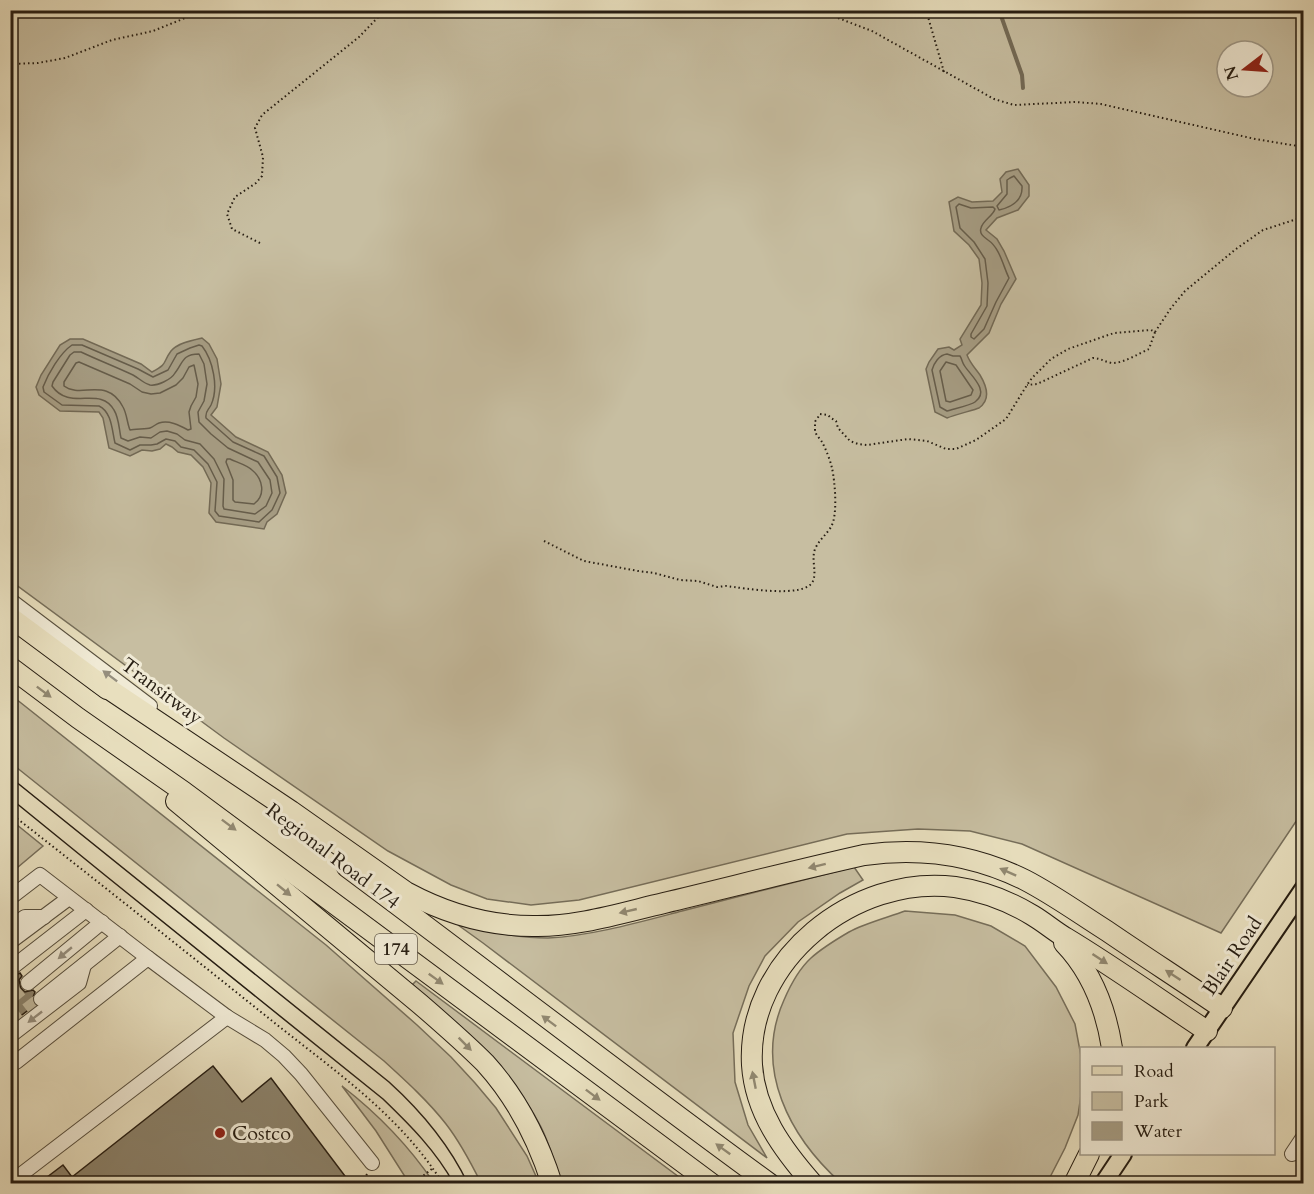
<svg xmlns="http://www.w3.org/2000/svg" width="1314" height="1194" font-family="Cardo,serif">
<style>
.green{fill:#c7bea1;stroke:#766e5a;stroke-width:1.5;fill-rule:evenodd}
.water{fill:#a69d84;stroke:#736a56;stroke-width:1.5}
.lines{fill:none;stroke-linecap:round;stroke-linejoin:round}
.shore{stroke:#665d4b;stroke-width:1.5}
.stream{stroke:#736a56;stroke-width:4}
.building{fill:#8b826b;stroke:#261d12;stroke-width:1.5}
.minor-tunnel{stroke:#c1b89c;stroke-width:14;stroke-dasharray:14 7;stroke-linecap:butt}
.minor-casing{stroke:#564e3d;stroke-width:16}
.major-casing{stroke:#261d12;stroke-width:20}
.highway-casing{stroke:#261d12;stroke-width:22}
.path{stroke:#261d12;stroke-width:2;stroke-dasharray:1.5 3;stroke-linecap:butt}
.minor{stroke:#f0ead5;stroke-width:14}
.major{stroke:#e8dfbe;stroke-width:16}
.highway{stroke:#e8dfbe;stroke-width:20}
.tram{stroke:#261d12;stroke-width:1.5}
.oneway{fill:#958e7d}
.oneway2{fill:#918871}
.poi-dot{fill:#8f2418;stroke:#f0ead5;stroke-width:2}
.labels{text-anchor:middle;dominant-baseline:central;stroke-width:6;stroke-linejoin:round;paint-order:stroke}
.shield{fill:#f0ead5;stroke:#635a4c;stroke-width:1.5}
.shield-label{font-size:18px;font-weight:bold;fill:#261d12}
.street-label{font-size:20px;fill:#261d12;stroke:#f0ead5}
.poi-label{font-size:20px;fill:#261d12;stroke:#f0ead5;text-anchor:start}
</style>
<rect width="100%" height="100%" fill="#e8dfbe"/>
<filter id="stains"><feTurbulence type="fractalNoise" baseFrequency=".00333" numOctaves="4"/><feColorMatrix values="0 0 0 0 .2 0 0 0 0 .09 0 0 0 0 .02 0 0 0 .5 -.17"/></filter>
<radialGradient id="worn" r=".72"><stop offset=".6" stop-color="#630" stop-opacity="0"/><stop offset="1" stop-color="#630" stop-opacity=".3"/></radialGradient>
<g class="green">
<path d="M10 11H1303V811L1221 933 1022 844 970 831 918 829 847 834 579 900 531 905 487 899 451 885 388 851 224 738 11 581ZM1227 51H1263V87H1227Z"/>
<path d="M11 695 326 945 417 1025 451 1057 475 1083 496 1108 527 1156 539 1183H481C471 1163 460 1142 446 1124 428 1101 406 1081 384 1061L11 763Z"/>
<path d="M11 820 43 846 11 873Z"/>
<path d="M854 867 863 880 840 893 798 922 765 956 749 986 733 1033 735 1082 748 1125 767 1158 483 943 458 925C488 932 518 938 548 938 591 936 640 922 682 911 739 896 797 882 854 867Z"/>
<path d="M905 911 955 915 991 926 1025 946 1056 987 1075 1024 1081 1056 1082 1088 1078 1115 1065 1148 1047 1183H841C790 1137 753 1069 784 1000 790 986 799 969 811 958 821 949 837 939 849 932 863 924 889 917 905 911Z"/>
<path d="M416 981 687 1183H560C557 1168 548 1141 541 1127 512 1069 458 1029 409 988Z"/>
<path d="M342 1086C378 1114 409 1146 434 1183H409L376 1131Z"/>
</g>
<g class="water">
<path d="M1018 169 1029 185V196L1018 210 997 218 986 230 997 239 1004 251 1016 279 1001 304 989 333 967 355C970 363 975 368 980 375 986 385 992 399 979 408 974 410 954 415 947 418L935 412 926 369 929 362 938 349 949 347 954 350 962 345 960 339 981 305 982 283 979 259 969 245 954 231 949 202 958 197 972 202 993 201 1002 192 1000 179 1006 172Z"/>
<path d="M202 338 209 344 217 359 221 384 217 407 211 415 236 437 268 452 282 475 286 493 277 514 267 522 264 529 216 522 209 513 211 483 203 467 191 455 178 452 172 447 166 444 160 449 152 451 142 450 130 456 109 448 103 418 99 412 60 411 39 395 36 387 41 375 60 345 70 339H83L141 364 152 372C169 363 162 363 171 351 177 343 193 340 202 338Z"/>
</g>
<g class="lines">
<g class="shore">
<path d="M1014 176 1022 186C1023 201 1012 207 999 210L997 206 1007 194V180L1010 178Z"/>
<path d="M959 204 971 208 993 207 995 209C993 216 983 220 981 228 979 234 984 237 988 240 1000 248 1003 266 1009 278L996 302 984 329 974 339 971 337V334L987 306 988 283 985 259 974 242 960 228 956 207Z"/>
<path d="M72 345H82L138 369 153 377 168 370 177 354 190 348 199 345 202 346C213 360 219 388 211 405 208 411 205 411 206 418L233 442 264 456 277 477 280 493 272 510 259 522 219 516 215 511 217 482 208 464 194 450 181 447 175 441 166 439 157 444 151 445H140L130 450 115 443C112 431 112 412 99 406L62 405 44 392 43 387C48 374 60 353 72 345Z"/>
<path d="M74 352H81C98 360 116 367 133 375 139 378 143 383 150 385 157 386 171 380 175 373 183 363 182 354 199 354L204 364 207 384 204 401 198 412 199 422 211 434 228 448 258 462 270 480 272 493 266 506 255 514 224 509 223 506 224 479 214 459 200 444 185 440 177 434 167 431 160 432 151 438 140 437 128 441 121 438C119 429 119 418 114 410 100 385 70 412 52 386L53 382 70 355Z"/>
<path d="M947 354 953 356H960C962 359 962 362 964 365 969 374 991 391 975 402 971 405 953 409 947 411L940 407 932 370C934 363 939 355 947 354Z"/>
<path d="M79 362 130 384 142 392 151 394 160 393 176 385 183 378 189 367 194 365 198 384 196 397 191 406 189 412 191 429 188 430C179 425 169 420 159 423 156 424 153 427 150 428 148 429 134 429 130 430 127 423 127 414 123 407 107 376 81 399 64 386V382L76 363Z"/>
<path d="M946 362 956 365 973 390 971 395 950 402 946 401 940 371Z"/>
<path d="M227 459H230C236 462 247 465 252 470 263 479 266 495 254 504L235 502 233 500V480L226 462Z"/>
</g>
<path class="stream" d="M999 10 1022 75 1023 88"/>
</g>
<g class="building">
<path d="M20 973 22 976 19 980 21 988 25 992 33 990 35 992 32 1000 35 1005 10 1024V974L16 975Z"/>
<path d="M213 1066 242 1102 271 1078 351 1184H38L63 1165 72 1177Z"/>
</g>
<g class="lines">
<g class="minor-tunnel">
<path d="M10 998 28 983"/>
<path d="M10 1023 41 999"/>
</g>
<g class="minor-casing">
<g id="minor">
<path d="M10 600 150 706"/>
<path d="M10 898 40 875 148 958"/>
<path d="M10 928 25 917H44"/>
<path d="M10 942 69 898"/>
<path d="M14 966 86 910"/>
<path d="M28 983 102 922"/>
<path d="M41 999 120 936"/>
<path d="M10 1036 79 983 84 965"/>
<path d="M10 1060 16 1062 148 958 227 1017 265 1040 284 1056 301 1074 372 1163"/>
<path d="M1292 1154 1304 1136"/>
<path d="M10 1183 227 1017"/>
</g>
</g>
<g class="major-casing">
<g id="major">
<path d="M1195 1048 1304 888"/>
<path d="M1103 1184 1123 1154"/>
</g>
</g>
<g class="highway-casing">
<g id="highway">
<path d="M10 617 107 689"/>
<path d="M10 667 78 718 184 792 712 1184"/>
<path d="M97 681 291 811 406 892C445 913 489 926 533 926 577 927 621 913 664 903 731 887 797 870 864 855 920 847 975 855 1025 880 1054 895 1080 914 1107 931 1145 957 1184 982 1222 1008"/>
<path d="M176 801 420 1004C442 1023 464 1042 485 1063 516 1097 538 1140 552 1184"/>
<path d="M347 867C488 972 627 1080 770 1184"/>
<path d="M1064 943C1092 972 1106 1010 1112 1048"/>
<path d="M813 1184C783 1150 755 1112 752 1065 746 960 855 874 955 887 982 891 1009 901 1032 915 1044 922 1054 931 1066 938 1114 967 1160 1000 1207 1031"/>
<path d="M1074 1184 1089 1154"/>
</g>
</g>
<g class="path">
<path d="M817 10 872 31 994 99 1014 105 1076 102 1101 104 1255 139 1304 147"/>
<path d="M926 10 944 72"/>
<path d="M10 64 38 63 65 58 112 40 153 31 205 10"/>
<path d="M260 243 232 229 227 214 235 197 256 183 262 176 263 157 255 128 262 115 359 37 385 10"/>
<path d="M1155 332 1171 308 1185 291 1236 249 1263 230 1297 219H1304"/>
<path d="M544 541 584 561 638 571 654 573 680 580 698 581 717 587 726 586C743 588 806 599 813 581 817 571 811 560 815 549 819 540 826 535 831 527 838 515 835 482 832 468 830 460 826 449 822 442 820 439 816 435 815 431 815 430 815 423 815 422 815 421 820 415 820 414L828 415 831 418 836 421 838 428 850 441 858 444 867 445 908 439 927 441 946 449H956L976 440 1006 419 1027 385 1032 378 1051 359 1068 349 1114 333 1151 330 1155 332 1149 349C1138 354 1124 363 1112 363 1105 362 1100 358 1093 358L1037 384 1027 385"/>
<path d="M10 813C96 880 181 948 266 1016 329 1067 400 1114 443 1184"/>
<path d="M367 1174 366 1176 371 1184"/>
<path d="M413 1184 433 1168"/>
</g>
<use href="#minor" class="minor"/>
<use href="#major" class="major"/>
<use href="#highway" class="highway"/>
<g class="tram">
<path d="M10 777 389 1082C421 1111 449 1144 468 1184"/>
<path d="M10 798 106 876 383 1099C410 1125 436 1151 454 1184"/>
</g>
</g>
<defs><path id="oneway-solid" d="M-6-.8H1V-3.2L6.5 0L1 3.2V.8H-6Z" transform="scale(1.5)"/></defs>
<g class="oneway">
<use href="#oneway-solid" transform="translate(110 676) rotate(-143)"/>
<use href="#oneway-solid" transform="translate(65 953) rotate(140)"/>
<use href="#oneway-solid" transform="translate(35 1017) rotate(142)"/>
</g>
<g class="oneway2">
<use href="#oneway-solid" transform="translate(44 692) rotate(37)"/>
<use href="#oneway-solid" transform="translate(229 825) rotate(37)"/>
<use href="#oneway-solid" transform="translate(817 866) rotate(166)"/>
<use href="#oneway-solid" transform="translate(1008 872) rotate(-156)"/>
<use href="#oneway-solid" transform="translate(284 890) rotate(39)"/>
<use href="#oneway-solid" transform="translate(628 911) rotate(167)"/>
<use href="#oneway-solid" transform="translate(1100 959) rotate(33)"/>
<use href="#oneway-solid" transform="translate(1173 975) rotate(-147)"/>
<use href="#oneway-solid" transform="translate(436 979) rotate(36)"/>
<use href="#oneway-solid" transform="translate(549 1021) rotate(-143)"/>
<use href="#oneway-solid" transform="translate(465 1044) rotate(45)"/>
<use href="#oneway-solid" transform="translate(754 1080) rotate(-101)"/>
<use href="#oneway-solid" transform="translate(593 1095) rotate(37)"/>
<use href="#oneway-solid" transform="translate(723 1149) rotate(-144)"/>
</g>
<circle class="poi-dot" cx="220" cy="1133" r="6"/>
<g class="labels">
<rect class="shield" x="375" y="934" width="42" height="30" rx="4.5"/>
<g class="shield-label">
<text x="396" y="949">174</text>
</g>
<g class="street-label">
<text transform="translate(162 691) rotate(37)">Transitway</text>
<text transform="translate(333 856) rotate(37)">Regional Road 174</text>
<text transform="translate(1232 956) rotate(-56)">Blair Road</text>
</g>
<g class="poi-label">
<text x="232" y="1133">Costco</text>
</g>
</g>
<rect width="1314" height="1194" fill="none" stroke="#e8dfbe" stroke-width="36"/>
<rect x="12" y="12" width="1290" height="1170" fill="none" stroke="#261d12" stroke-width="3"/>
<rect x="18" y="18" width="1278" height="1158" fill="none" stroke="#261d12" stroke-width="1.5"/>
<rect x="1080" y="1047" width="195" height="108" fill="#f0ead5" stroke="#9f9887" stroke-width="1.5"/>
<rect x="1092" y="1066" width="30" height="9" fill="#e8dfbe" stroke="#9f9887" stroke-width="1.5"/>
<text x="1134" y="1077" font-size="18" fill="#261d12">Road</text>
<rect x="1092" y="1092" width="30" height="18" fill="#c7bea1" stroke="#9f9887" stroke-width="1.5"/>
<text x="1134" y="1107" font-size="18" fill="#261d12">Park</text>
<rect x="1092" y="1122" width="30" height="18" fill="#a69d84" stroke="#9f9887" stroke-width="1.5"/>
<text x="1134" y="1137" font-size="18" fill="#261d12">Water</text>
<g transform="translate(1245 69) rotate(253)"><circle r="28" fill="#f0ead5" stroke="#9f9887" stroke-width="1.5"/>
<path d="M0-4.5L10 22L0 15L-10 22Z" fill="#8f2418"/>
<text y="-9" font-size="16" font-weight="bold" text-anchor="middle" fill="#261d12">N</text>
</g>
<rect width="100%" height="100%" filter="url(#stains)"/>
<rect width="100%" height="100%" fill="url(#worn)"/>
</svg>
